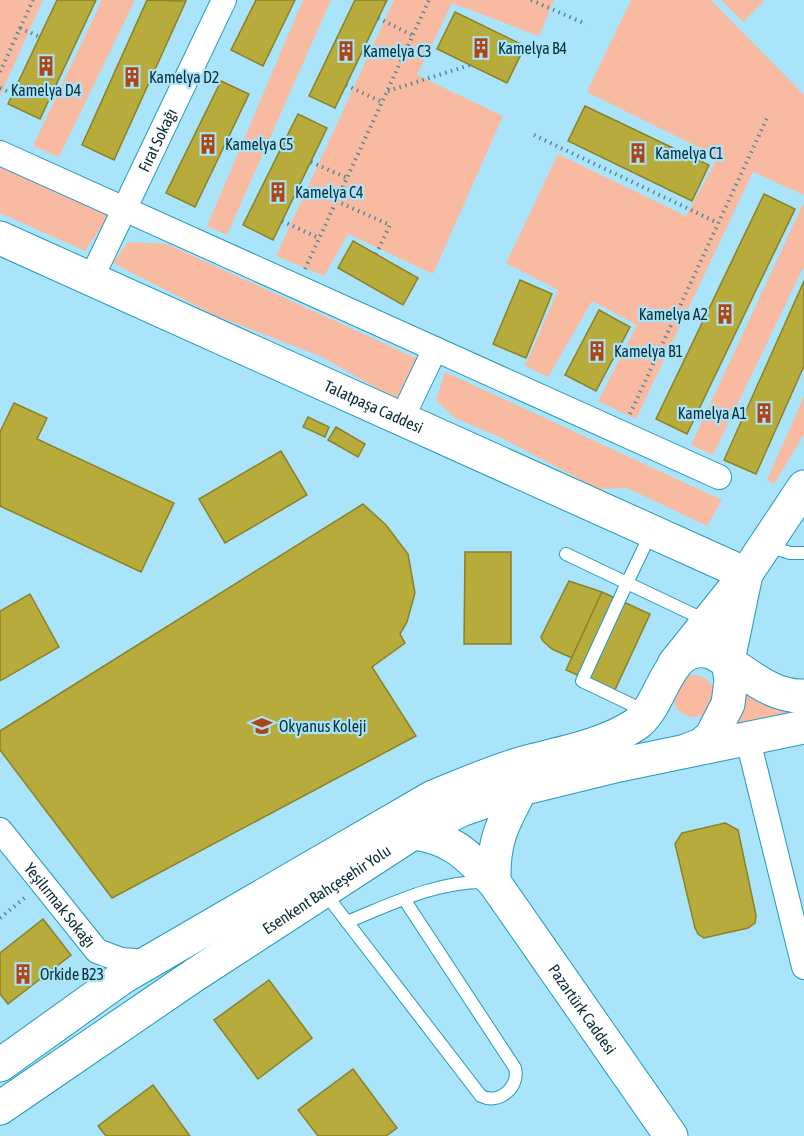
<svg xmlns="http://www.w3.org/2000/svg" width="804" height="1136" font-family="'Asap Condensed',sans-serif">
<style>
.green{fill:#f8bba2}
.building{fill:#b7ab3c;stroke:#8b8126;stroke-width:1.5}
.lines{fill:none;stroke-linecap:round;stroke-linejoin:round}
.lane-casing{stroke:#2399bb;stroke-width:14}
.street-casing{stroke:#2399bb;stroke-width:26}
.secondary-casing{stroke:#2399bb;stroke-width:35}
.primary-casing{stroke:#2399bb;stroke-width:35}
.path{stroke:#588697;stroke-width:4;stroke-dasharray:1.5 4.5;stroke-linecap:butt}
.lane{stroke:#fff;stroke-width:12}
.street{stroke:#fff;stroke-width:24}
.secondary{stroke:#fff;stroke-width:33}
.primary{stroke:#fff;stroke-width:33}
.labels{text-anchor:middle;dominant-baseline:central;stroke-width:4.5;stroke-linejoin:round;paint-order:stroke}
.poi-label{font-size:16px;fill:#0a2d38;stroke:#aae4fa;text-anchor:start}
.street-label{font-size:16px;fill:#0a2d38;stroke:#aae4fa}
</style>
<rect width="100%" height="100%" fill="#aae4fa"/>
<g class="green">
<path d="M0 0H43L0 96Z"/>
<path d="M102 0H135L59 157 33 146Z"/>
<path d="M303 0H331L227 235 207 226Z"/>
<path d="M394 0H554L539 36 452 3 417 75 503 116 433 274 348 234 324 276 276 256Z"/>
<path d="M631 0H711L804 95V195L753 172 636 419 598 401 637 325 592 301 548 377 525 366 558 290 506 263 558 154 686 216 718 157 587 92Z"/>
<path d="M721 0H765L743 22Z"/>
<path d="M0 167 109 216 85 251 0 213Z"/>
<path d="M804 202V266L713 455 691 445Z"/>
<path d="M128 242 167 244 418 359 399 401 322 357 214 315 113 263Z"/>
<path d="M445 372 722 500 707 526 627 488 598 489 502 438 455 418 436 400Z"/>
<path d="M804 396V434L774 484 767 480Z"/>
<circle cx="694" cy="696" r="21"/>
<path d="M742 688 804 710 721 736Z"/>
</g>
<g class="building">
<path d="M57 0H96L40 119 8 104Z"/>
<path d="M147 0 186 1 114 160 82 145Z"/>
<path d="M256 0H295L263 66 231 50Z"/>
<path d="M355 0H387L335 108 309 96Z"/>
<path d="M455 12 525 46 507 83 437 49Z"/>
<path d="M221 81 249 94 195 207 166 193Z"/>
<path d="M585 106 709 165 692 201 568 141Z"/>
<path d="M298 114 327 128 273 240 243 225Z"/>
<path d="M764 194 795 209 687 434 656 419Z"/>
<path d="M353 241 418 278 403 305 338 268Z"/>
<path d="M520 280 552 294 526 358 493 344Z"/>
<path d="M804 281V366L756 474 724 460Z"/>
<path d="M599 310 630 327 596 391 565 375Z"/>
<path d="M14 403 47 418 37 439 174 503 141 572 0 506V432Z"/>
<path d="M308 417 329 427 325 437 303 427Z"/>
<path d="M336 427 365 444 358 457 328 440Z"/>
<path d="M281 451 307 495 225 543 199 499Z"/>
<path d="M363 504 386 525 408 554 415 593 407 622 400 634 405 643 372 667 416 736 112 898 0 750V731Z"/>
<path d="M465 552H511V644H464Z"/>
<path d="M569 581 602 592 572 658 552 649 543 641 541 637Z"/>
<path d="M602 592 650 614 614 692 566 670Z"/>
<path d="M30 594 59 647 0 681V611Z"/>
<path d="M725 823 738 830 756 915 755 923 748 928 704 938 698 934 695 928 675 844 682 833Z"/>
<path d="M43 919 71 955 8 1004 0 994V953Z"/>
<path d="M269 980 312 1038 258 1079 214 1020Z"/>
<path d="M353 1069 397 1128 386 1136H318L298 1110Z"/>
<path d="M153 1085 190 1136H106L98 1126Z"/>
</g>
<g class="lines">
<g class="lane-casing">
<g id="lane">
<path d="M651 533 627 583 705 620"/>
<path d="M768 546 790 553H804"/>
<path d="M566 554 627 583 582 681 645 711"/>
<path d="M324 892 481 1096C499 1105 520 1087 515 1068L404 899"/>
<path d="M347 922C392 904 436 881 486 882"/>
</g>
</g>
<g class="street-casing">
<g id="street">
<path d="M0 153 719 477"/>
<path id="s1" d="M91 279 224 0"/>
<path d="M402 418 435 349"/>
<path d="M748 740 804 967"/>
<path id="s2" d="M0 830 97 951 121 960 148 962"/>
</g>
</g>
<g class="secondary-casing">
<g id="secondary">
<path id="s3" d="M0 238 746 574"/>
<path id="s4" d="M413 833C452 838 467 855 494 882L671 1136"/>
<path d="M494 882C493 840 502 825 521 789"/>
</g>
</g>
<g class="primary-casing">
<g id="primary">
<path d="M674 664 746 574 804 487"/>
<path d="M688 750 701 745 711 737 728 704 731 680 728 661 746 574"/>
<path d="M0 1065 123 977 433 797C463 785 492 772 523 763 560 753 603 746 635 725 664 706 666 640 711 652 742 667 768 698 804 696"/>
<path id="s5" d="M0 1108 193 976 413 833 461 810 521 789 619 765 804 727"/>
</g>
</g>
<g class="path">
<path d="M531 0 586 24"/>
<path d="M378 18 412 35"/>
<path d="M20 28 40 37"/>
<path d="M0 72 33 0"/>
<path d="M346 85 382 102"/>
<path d="M0 88 13 94"/>
<path d="M388 91 470 65"/>
<path d="M534 135 718 223"/>
<path d="M311 162 347 178"/>
<path d="M336 201 390 225 376 254"/>
<path d="M282 221 319 238"/>
<path d="M305 269 429 0"/>
<path d="M630 414 767 118"/>
<path d="M0 918 27 896"/>
</g>
<use href="#lane" class="lane"/>
<use href="#street" class="street"/>
<use href="#secondary" class="secondary"/>
<use href="#primary" class="primary"/>
</g>
<defs>
<g id="building-bare" transform="scale(1.62)"><path d="M-4-6H4V6H1V3H-1V6H-4ZM-2.5-4.3h1.7v1.8h-1.7ZM.8-4.3h1.7v1.8H.8ZM-2.5-1h1.7V.8h-1.7ZM.8-1h1.7V.8H.8Z" fill="#ac4715" stroke="#aae4fa" stroke-width="2.5" paint-order="stroke"/></g>
<g id="school-bare" transform="scale(1.62)"><path d="M0-5L7-2L0 1L-7-2ZM-4 1L0 2.5L4 1V4Q0 6-4 4Z" fill="#ac4715" stroke="#aae4fa" stroke-width="2.5" paint-order="stroke"/></g>
</defs>
<g fill-rule="evenodd">
<use href="#building-bare" x="481" y="48"/>
<use href="#building-bare" x="346" y="51"/>
<use href="#building-bare" x="46" y="66"/>
<use href="#building-bare" x="132" y="77"/>
<use href="#building-bare" x="208" y="144"/>
<use href="#building-bare" x="638" y="153"/>
<use href="#building-bare" x="278" y="192"/>
<use href="#building-bare" x="725" y="314"/>
<use href="#building-bare" x="597" y="351"/>
<use href="#building-bare" x="764" y="413"/>
<use href="#school-bare" x="262" y="726"/>
<use href="#building-bare" x="23" y="974"/>
</g>
<g class="labels">
<g class="poi-label">
<text x="498" y="48">Kamelya B4</text>
<text x="363" y="51">Kamelya C3</text>
<text x="149" y="77">Kamelya D2</text>
<text x="46" y="90" text-anchor="middle">Kamelya D4</text>
<text x="225" y="144">Kamelya C5</text>
<text x="655" y="153">Kamelya C1</text>
<text x="295" y="192">Kamelya C4</text>
<text x="708" y="314" text-anchor="end">Kamelya A2</text>
<text x="614" y="351">Kamelya B1</text>
<text x="747" y="413" text-anchor="end">Kamelya A1</text>
<text x="279" y="726">Okyanus Koleji</text>
<text x="40" y="974">Orkide B23</text>
</g>
<g class="street-label">
<text stroke="none"><textPath href="#s1" startOffset="154">Fırat Sokağı</textPath></text>
<text stroke="none"><textPath href="#s3" startOffset="410">Talatpaşa Caddesi</textPath></text>
<text stroke="none"><textPath href="#s5" startOffset="393">Esenkent Bahçeşehir Yolu</textPath></text>
<text stroke="none"><textPath href="#s2" startOffset="96">Yeşilırmak Sokağı</textPath></text>
<text stroke="none"><textPath href="#s4" startOffset="252">Pazartürk Caddesi</textPath></text>
</g>
</g>
</svg>
